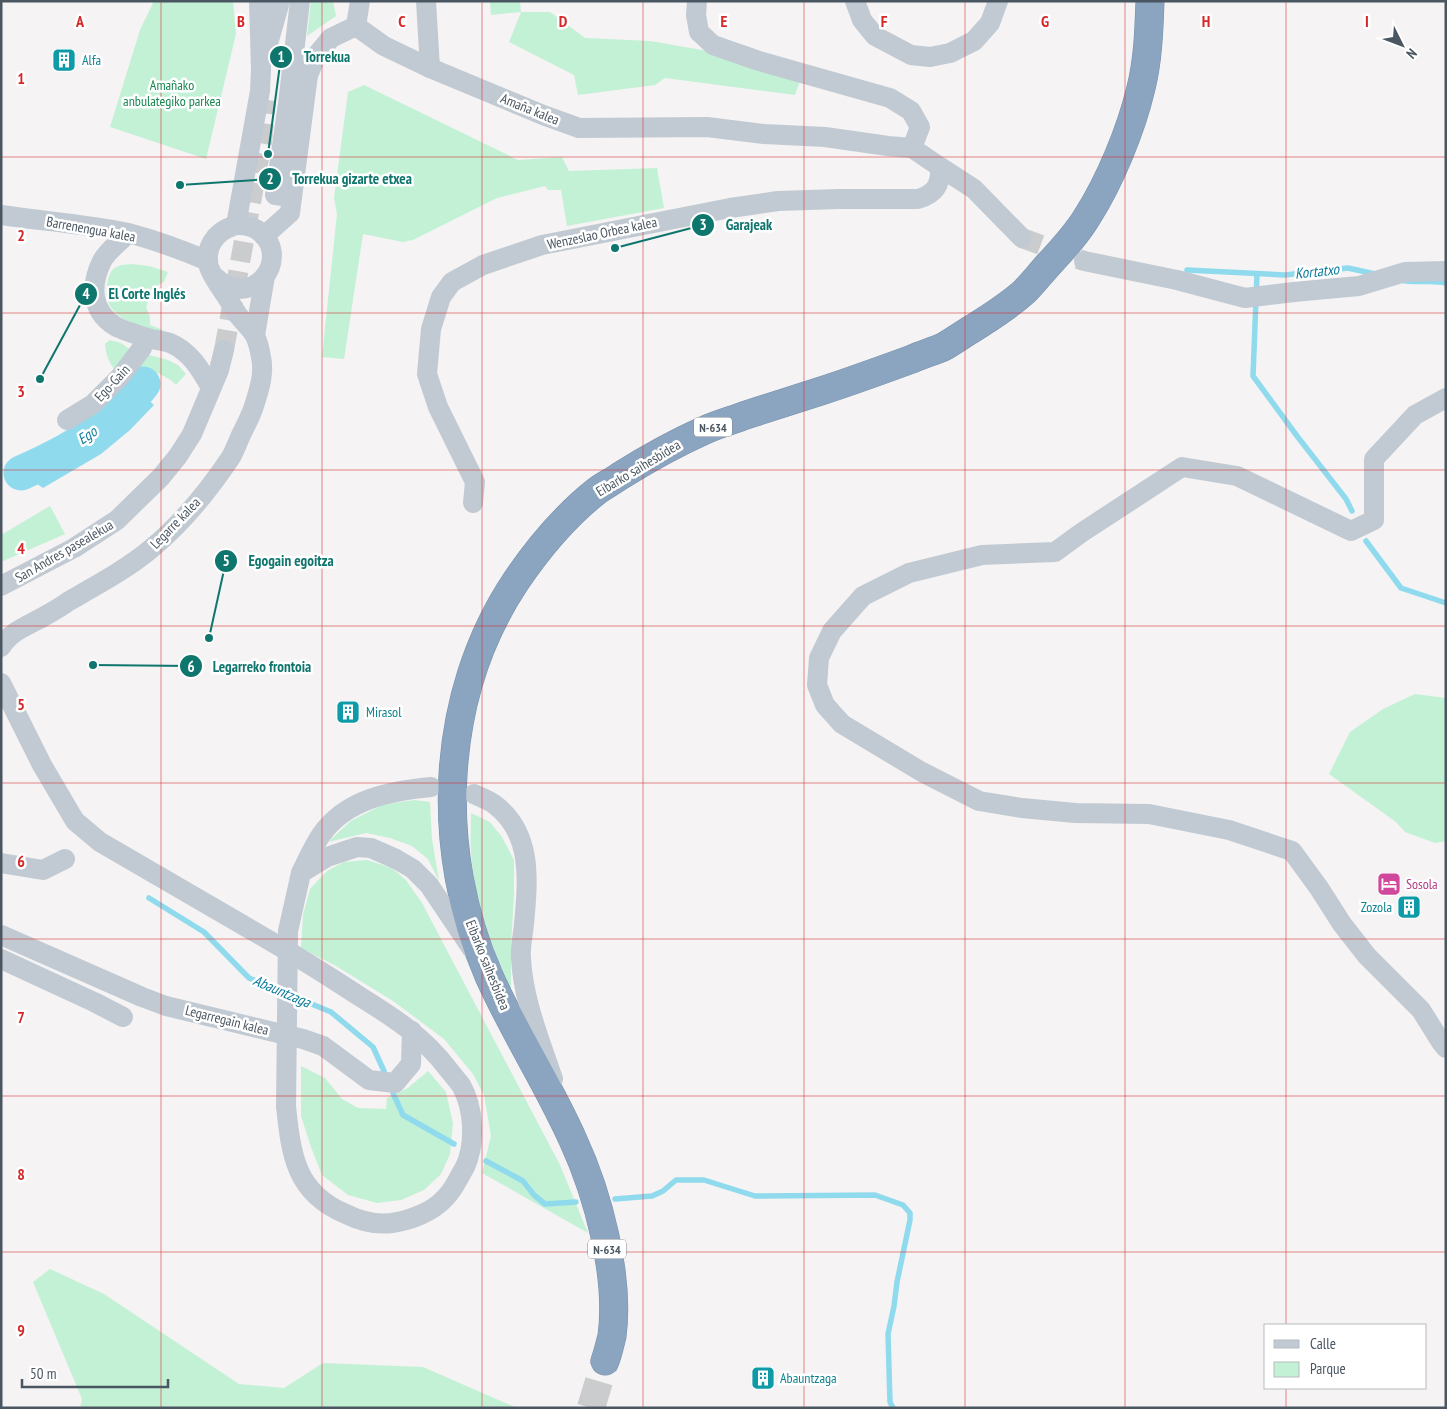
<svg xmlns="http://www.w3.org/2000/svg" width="1447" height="1409" font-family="'PT Sans Narrow',sans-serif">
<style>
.green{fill:#c3f1d5}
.water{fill:#90daee}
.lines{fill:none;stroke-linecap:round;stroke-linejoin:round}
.stream{stroke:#90daee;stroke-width:5.5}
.river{stroke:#90daee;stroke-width:35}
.minor-tunnel{stroke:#caccce;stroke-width:20;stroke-dasharray:20 10;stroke-linecap:butt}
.highway-tunnel{stroke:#caccce;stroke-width:28;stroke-dasharray:28 14;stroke-linecap:butt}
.highway-casing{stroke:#7690ad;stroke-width:29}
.minor{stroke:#c1cad2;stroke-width:20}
.highway{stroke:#8ba5c1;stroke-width:28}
.minor-bridge{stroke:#c1cad2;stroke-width:20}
.grid{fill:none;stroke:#d62828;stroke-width:1;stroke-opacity:0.55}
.labels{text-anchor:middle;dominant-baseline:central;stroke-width:5;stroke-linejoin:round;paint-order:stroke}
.shield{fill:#fff;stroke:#808990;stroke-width:1}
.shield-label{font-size:12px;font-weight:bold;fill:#4a5661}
.culture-label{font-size:14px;fill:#0d838f;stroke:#fff;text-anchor:start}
.park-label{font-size:14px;fill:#17864f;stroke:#fff}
.street-label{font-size:14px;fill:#4a5661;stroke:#fff}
.hotel-label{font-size:14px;fill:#b23c85;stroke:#fff;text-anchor:start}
.water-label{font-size:15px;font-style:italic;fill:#0c7c9b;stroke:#fff}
.grid-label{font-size:16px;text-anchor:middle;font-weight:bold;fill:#d62828;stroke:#fff;stroke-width:5;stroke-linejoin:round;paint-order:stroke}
.leader{fill:none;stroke:#0f766e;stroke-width:2}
.callout-dot{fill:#0f766e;stroke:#fff;stroke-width:2}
.mark-label{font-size:15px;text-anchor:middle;font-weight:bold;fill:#fff}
.callout-label{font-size:15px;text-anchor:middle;font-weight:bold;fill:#0f766e;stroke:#fff;stroke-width:5;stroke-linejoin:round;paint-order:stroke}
</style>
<rect width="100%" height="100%" fill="#f5f3f3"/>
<g class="green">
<path d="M154 1H233L236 34 206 159 110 127 140 30Z"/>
<path d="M311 1H333L336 16 307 36Z"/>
<path d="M490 1H520L521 12H550L585 38 650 41 708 51 801 78 795 95 665 78 655 85 578 95 574 75 509 42 521 12 491 15Z"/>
<path d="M364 85 518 160 562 157 569 171 657 168 664 208 567 226 561 190H548L545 186 497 198 413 240 403 242 363 234 344 359 322 357 337 214 334 198 348 92Z"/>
<path d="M131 264 149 266 168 272 164 282 154 287 146 307 150 317V325L163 330 162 332C135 324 98 317 108 280 111 266 119 265 131 264Z"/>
<path d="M110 340 121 343 131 350 168 360 178 365 186 374 176 385C169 376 145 367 134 369 129 369 123 372 118 374 110 364 106 357 105 344Z"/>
<path d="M50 506 65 534 1 562V535Z"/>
<path d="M1415 694 1446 698V841L1435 843 1405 832 1396 822 1329 774 1350 732 1383 709Z"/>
<path d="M414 800 430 802 432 839 439 881 428 859 412 846 390 838 366 833 328 842 351 821 382 805Z"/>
<path d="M471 813 490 822 502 837 514 860V895L511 945V993C493 948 474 902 471 852 470 839 471 826 471 813Z"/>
<path d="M367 860 392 868 406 880 422 903 560 1165 588 1233 482 1173 491 1136 484 1095 473 1074 444 1039 393 1001 336 966 301 948 303 915 310 889 327 871 344 862Z"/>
<path d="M301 1066 325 1078 342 1099 358 1108 386 1109 387 1098 408 1088 428 1071 446 1092 453 1123 450 1154 441 1174 424 1190 401 1200 377 1203 348 1195 322 1175 311 1147 301 1116Z"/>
<path d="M50 1269 104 1294 239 1384 284 1388 323 1363 423 1367 517 1408H80L82 1399 33 1282Z"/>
</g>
<path class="water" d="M133 386 154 405 130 430 101 454 43 488 14 468 70 441 110 410Z"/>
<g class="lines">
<g class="stream">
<path d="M1187 270 1285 275 1348 268 1375 274"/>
<path d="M1257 274 1253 376 1297 436 1346 499 1352 511"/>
<path d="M1401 280C1417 284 1431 279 1446 283"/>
<path d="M1366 541 1401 588 1446 603"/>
<path d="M149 898 204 932 249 978 331 1012 373 1047 384 1071"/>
<path d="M393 1093 403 1115 454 1144"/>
<path d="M486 1161 523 1181 534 1195 545 1204 576 1202"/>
<path d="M615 1199 652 1196 663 1191 676 1180H704L755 1196 875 1195 903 1205 910 1213V1220L897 1282 894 1306 888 1334 890 1402 893 1408"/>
</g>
<path class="river" d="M21 473C52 459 83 444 109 421 122 410 132 397 143 384"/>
<g class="minor-tunnel">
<path d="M1022 238 1084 261"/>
<path d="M224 350 262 142 266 100"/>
</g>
<path class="highway-tunnel" d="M591 1408 605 1361"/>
<g class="highway-casing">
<path id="highway" d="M605 1361C608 1353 610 1344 612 1336 620 1276 598 1194 573 1140 548 1084 514 1032 489 976 434 851 439 696 516 581 539 547 566 515 598 490 605 485 613 481 620 476 647 459 676 443 705 430 718 424 733 420 746 415 771 407 796 399 821 391 852 381 882 370 912 359 923 354 935 351 945 346 955 340 965 333 975 327 992 316 1010 305 1025 291 1033 283 1040 274 1048 265 1062 250 1076 235 1087 217 1110 181 1131 130 1141 88 1148 60 1149 30 1150 1"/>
</g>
<g class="minor">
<path d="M426 1 430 68"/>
<path d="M697 1 696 15 699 32 713 45 759 61 890 98 911 111 920 127 912 148"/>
<path d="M855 1 862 20 875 36 911 55 930 57 950 53 974 41 990 23 998 1"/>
<path d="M356 26 384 46 430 68 543 115 579 128 707 127 764 134 825 137 888 146 912 148"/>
<path d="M356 26 360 1"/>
<path d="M266 51 280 1"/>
<path d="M940 167 974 189 1022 238"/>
<path d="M292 197 275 195 288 104 300 1"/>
<path d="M1 215C42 221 88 224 128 233 155 240 182 250 208 261"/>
<path d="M236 225 260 91 261 70 259 1"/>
<path d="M128 233C120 242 107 251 102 261 90 285 91 311 115 326 124 331 141 336 151 339 157 340 165 341 170 343 190 351 201 370 211 388"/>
<path d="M264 236 290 213 308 75 316 56 331 38 356 26"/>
<path d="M1084 261 1177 280 1245 298 1294 292 1359 286 1405 272 1446 271"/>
<path d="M255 335 265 276"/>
<path d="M1446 398 1415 415 1374 459V520L1351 531 1237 476 1182 467 1081 533 1055 552 982 555 909 573 863 596 832 631 819 658 817 685 825 705 842 724 922 772 979 801 1022 808 1075 813 1149 814 1229 830 1292 851 1319 888 1342 924 1367 956 1421 1010 1441 1042 1446 1048"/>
<path d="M67 420 93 404 120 377 142 348 144 337"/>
<path d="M473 503 475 482 438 407 427 374 431 329 441 297 452 282 483 265 542 245 730 208 778 201 839 199H918C935 194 941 185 940 167L912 148"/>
<path d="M1 586 74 548 117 520 161 477 178 456 192 434 219 370 224 350"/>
<path d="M1 647C11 631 27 626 43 617 52 612 61 607 69 601 97 585 127 569 152 548 182 523 209 490 231 457 235 450 238 441 242 433 246 425 250 417 253 409 258 393 265 375 261 357 260 351 258 342 255 336 251 328 243 322 238 315 233 308 229 300 224 293 219 285 212 276 209 267 204 248 215 232 233 226 241 223 255 227 261 233 292 260 251 312 215 277"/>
<path d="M1 683 42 765 75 821 100 842C163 879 227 916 291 953 314 967 336 981 359 996 393 1017 424 1037 448 1069 452 1074 457 1080 461 1085 474 1108 476 1143 465 1167 459 1177 454 1189 446 1197 433 1212 411 1220 392 1223 376 1225 360 1221 346 1214 295 1193 291 1154 286 1106"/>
<path d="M474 794C480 797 488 800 494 804 533 833 528 880 524 924 523 935 520 947 521 958 523 1000 540 1040 553 1079"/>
<path d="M1 863 43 870 65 859"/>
<path d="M301 873 327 857 357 847 371 848 396 859 413 869 429 885 472 949"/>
<path d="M301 873C307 860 313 847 321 835 346 799 390 791 431 787"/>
<path d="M1 935 142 997 166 1006 303 1039 323 1046 369 1080 395 1083 411 1064 412 1031"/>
<path d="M1 959 94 1002 123 1017"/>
</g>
<use href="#highway" class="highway"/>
<path class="minor-bridge" d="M286 1106 288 931 301 873"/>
</g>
<path class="grid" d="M161 1V1408M322 1V1408M482 1V1408M643 1V1408M804 1V1408M965 1V1408M1125 1V1408M1286 1V1325M1 157H1446M1 313H1446M1 470H1446M1 626H1446M1 783H1446M1 939H1446M1 1096H1446M1 1252H1446M1286 1388V1408"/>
<defs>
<g id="building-square" transform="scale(1.25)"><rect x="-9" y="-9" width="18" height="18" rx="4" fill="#0f9aa8" stroke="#fff"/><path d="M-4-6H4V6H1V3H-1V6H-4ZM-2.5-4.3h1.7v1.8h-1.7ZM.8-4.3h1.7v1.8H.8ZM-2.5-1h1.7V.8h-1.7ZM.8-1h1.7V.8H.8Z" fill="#fff"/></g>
<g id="hotel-square" transform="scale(1.25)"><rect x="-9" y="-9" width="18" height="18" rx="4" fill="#d1479c" stroke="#fff"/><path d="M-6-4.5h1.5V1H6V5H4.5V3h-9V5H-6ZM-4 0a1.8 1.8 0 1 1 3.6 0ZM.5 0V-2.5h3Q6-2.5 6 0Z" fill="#fff"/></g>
</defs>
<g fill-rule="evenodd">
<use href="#building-square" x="64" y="60"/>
<use href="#building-square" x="348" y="712"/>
<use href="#hotel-square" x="1389" y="884"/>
<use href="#building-square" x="1409" y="907"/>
<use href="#building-square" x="763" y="1378"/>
</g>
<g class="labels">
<g class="shield">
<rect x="694" y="417.5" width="38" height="19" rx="4"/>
<rect x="588" y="1239.5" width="38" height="19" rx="4"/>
</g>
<g class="shield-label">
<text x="713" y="427">N-634</text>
<text x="607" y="1249">N-634</text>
</g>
<g class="culture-label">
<text x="82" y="60">Alfa</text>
<text x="366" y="712">Mirasol</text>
<text x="1392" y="907" text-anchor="end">Zozola</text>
<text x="780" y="1378">Abauntzaga</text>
</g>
<g class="park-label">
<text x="172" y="85">Amañako<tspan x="172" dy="16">anbulategiko parkea</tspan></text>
</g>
<g class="street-label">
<text transform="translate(530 109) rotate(22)">Amaña kalea</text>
<text transform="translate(91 229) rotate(10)">Barrenengua kalea</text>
<text transform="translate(602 233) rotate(-12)">Wenzeslao Orbea kalea</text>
<text transform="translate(112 383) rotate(-47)">Ego-Gain</text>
<text transform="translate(638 468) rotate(-31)">Eibarko saihesbidea</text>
<text transform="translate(175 523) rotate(-46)">Legarre kalea</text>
<text transform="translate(64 551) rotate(-30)">San Andres pasealekua</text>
<text transform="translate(488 965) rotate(68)">Eibarko saihesbidea</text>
<text transform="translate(227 1020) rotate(14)">Legarregain kalea</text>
</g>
<g class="hotel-label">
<text x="1406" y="884">Sosola</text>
</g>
<g class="water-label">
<text transform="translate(1317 271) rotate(-6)">Kortatxo</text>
<text transform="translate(87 435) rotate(-34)">Ego</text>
<text transform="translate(282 991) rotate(23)">Abauntzaga</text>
</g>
</g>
<g class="grid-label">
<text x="80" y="27">A</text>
<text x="241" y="27">B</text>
<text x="402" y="27">C</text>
<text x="563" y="27">D</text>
<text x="724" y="27">E</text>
<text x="884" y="27">F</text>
<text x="1045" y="27">G</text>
<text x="1206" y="27">H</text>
<text x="1367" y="27">I</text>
<text x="21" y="84">1</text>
<text x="21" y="241">2</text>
<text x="21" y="397">3</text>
<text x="21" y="554">4</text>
<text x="21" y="710">5</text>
<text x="21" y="867">6</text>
<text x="21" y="1023">7</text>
<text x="21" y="1180">8</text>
<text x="21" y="1336">9</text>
</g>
<path class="leader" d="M268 154L281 57M180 185L270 179M615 248L703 225M40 379L86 294M209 638L226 561M93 665L191 666"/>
<g class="callout-dot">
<circle cx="268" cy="154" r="5"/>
<circle cx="180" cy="185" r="5"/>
<circle cx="615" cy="248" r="5"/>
<circle cx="40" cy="379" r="5"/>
<circle cx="209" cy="638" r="5"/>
<circle cx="93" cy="665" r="5"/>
<circle cx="281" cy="57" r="12"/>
<circle cx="270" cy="179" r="12"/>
<circle cx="703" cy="225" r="12"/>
<circle cx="86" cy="294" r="12"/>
<circle cx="226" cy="561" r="12"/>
<circle cx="191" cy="666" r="12"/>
</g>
<g class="mark-label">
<text x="281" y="62">1</text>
<text x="270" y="184">2</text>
<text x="703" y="230">3</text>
<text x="86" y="299">4</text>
<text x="226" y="566">5</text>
<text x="191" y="672">6</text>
</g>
<g class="callout-label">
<text x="327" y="62">Torrekua</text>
<text x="352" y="184">Torrekua gizarte etxea</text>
<text x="749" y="230">Garajeak</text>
<text x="147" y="299">El Corte Inglés</text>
<text x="291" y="566">Egogain egoitza</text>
<text x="262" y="672">Legarreko frontoia</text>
</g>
<rect width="1447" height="1409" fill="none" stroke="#4a5661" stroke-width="5"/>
<rect x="1264" y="1324" width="162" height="65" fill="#ffffff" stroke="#b7bbc0"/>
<rect x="1274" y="1340" width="25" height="8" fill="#c1cad2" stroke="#b7bbc0"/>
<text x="1310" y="1349" font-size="15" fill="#4a5661">Calle</text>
<rect x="1274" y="1362" width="25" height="15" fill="#c3f1d5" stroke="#b7bbc0"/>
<text x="1310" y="1374" font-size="15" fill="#4a5661">Parque</text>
<g transform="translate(1402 45) rotate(132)" stroke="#ffffff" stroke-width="4" paint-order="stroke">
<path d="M0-4L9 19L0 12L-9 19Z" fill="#4a5661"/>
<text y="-8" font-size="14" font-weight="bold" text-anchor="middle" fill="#4a5661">N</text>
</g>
<path d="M22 1379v8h146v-8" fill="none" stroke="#4a5661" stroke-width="2.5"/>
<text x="30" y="1379" font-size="15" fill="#4a5661" stroke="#ffffff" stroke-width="4" paint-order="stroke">50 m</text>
</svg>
